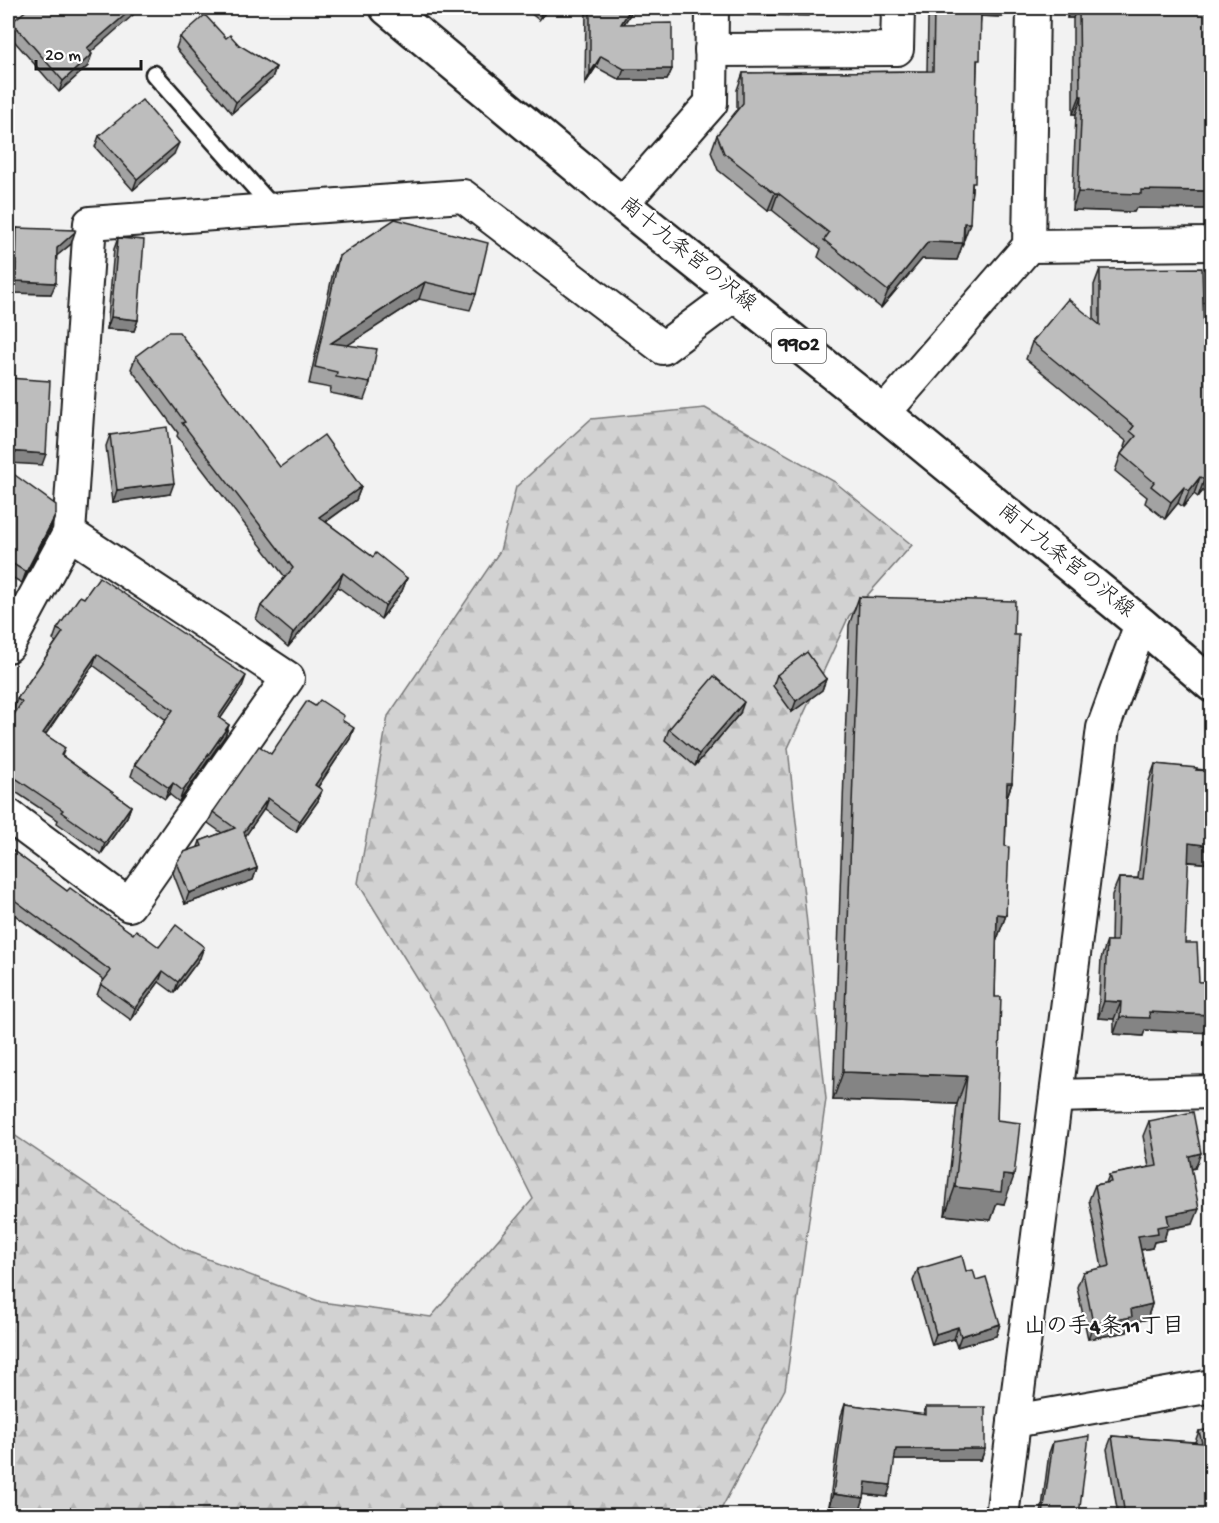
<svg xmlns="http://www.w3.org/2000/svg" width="1219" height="1523" font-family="'Gochi Hand','Klee One',sans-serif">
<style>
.forest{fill:url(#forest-firs);stroke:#777;stroke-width:1.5}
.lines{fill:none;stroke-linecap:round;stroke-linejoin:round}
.lane-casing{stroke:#1c1c1c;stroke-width:21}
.street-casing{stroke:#1c1c1c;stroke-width:36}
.primary-casing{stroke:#1c1c1c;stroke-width:38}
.lane{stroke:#fff;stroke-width:16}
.street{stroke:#fff;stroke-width:32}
.primary{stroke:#fff;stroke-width:33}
.wall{fill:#a3a3a3;stroke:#1c1c1c;stroke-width:1.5}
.shaded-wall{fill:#848484;stroke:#1c1c1c;stroke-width:1.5}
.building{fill:#bdbdbd;stroke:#1c1c1c;stroke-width:1.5}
.labels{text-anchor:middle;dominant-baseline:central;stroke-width:4.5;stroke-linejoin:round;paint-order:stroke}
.shield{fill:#fff;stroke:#606060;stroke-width:1.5}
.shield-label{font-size:20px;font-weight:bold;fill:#1c1c1c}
.street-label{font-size:21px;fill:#1c1c1c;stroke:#fff}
.neighbourhood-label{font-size:22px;font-weight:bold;fill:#1c1c1c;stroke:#fff}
</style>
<defs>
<pattern id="forest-firs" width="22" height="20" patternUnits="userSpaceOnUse" patternTransform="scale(1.5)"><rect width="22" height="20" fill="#d2d2d2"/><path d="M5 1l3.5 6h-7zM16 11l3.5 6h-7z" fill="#b4b4b4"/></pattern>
</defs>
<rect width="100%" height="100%" fill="#f2f2f2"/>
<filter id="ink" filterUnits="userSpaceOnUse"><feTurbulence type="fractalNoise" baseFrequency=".0167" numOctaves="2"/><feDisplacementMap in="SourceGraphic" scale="12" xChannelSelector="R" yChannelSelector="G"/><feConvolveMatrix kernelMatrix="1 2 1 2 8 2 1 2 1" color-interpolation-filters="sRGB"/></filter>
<g filter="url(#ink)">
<path class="forest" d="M705 408 835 482 912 545 849 616 788 748 826 1099 785 1389 718 1515H8V1131L184 1250 321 1302 431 1317 533 1199 443 1020 358 883 388 716 500 551 516 487 591 419Z"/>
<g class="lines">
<g class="lane-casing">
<path id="lane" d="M154 74 275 210"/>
</g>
<g class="street-casing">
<g id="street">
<path d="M711 50 897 49 898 8"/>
<path d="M622 204 711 103 712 8"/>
<path d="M1029 246 1212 244"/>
<path d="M884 413 1029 246 1033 8"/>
<path d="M8 646 69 533 90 223 463 196 663 348 734 295"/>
<path d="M8 815 129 905 288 678 69 533"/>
<path d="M1056 1096 1212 1092"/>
<path d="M1014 1421 1212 1386"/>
<path d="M1002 1516 1103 728 1141 624"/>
</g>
</g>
<g class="primary-casing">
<path id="primary" d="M387 8 622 204 884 413 1141 624 1212 685"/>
</g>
<use href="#lane" class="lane"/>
<use href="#street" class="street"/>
<use href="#primary" class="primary"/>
</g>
<g class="wall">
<path d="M524 8H549L539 20Z"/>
<path d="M586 8H634L624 24 672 69 667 80H620L596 67 585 84Z"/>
<path d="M932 8H1005L1002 17 981 16 977 67 972 191 963 243 957 260 922 259 881 308 818 257 821 249 772 210H768L718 170 711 152 717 135 737 111V90L743 73 927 71 928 19Z"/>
<path d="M1067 8H1212V207L1211 209 1136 208 1134 212 1072 210 1076 114H1073V18H1067Z"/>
<path d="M12 22 88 66 59 92 8 34Z"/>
<path d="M180 37 226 38 276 67 272 78 232 113 176 48Z"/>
<path d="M99 136 174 154 133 190 95 147Z"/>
<path d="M17 228 71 244 56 256 51 294 12 293 13 239Z"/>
<path d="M118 238 138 320 134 331 107 329 114 249Z"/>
<path d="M339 256 476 294 470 310 419 299 347 345 370 383 364 400 330 393 331 388 309 384 333 272Z"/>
<path d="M1100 269 1204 337 1212 479 1198 497 1194 494 1183 507 1178 503 1165 519 1145 503 1147 497 1115 471 1121 454 1125 448 1124 447 1126 441 1026 359 1032 342 1094 320V285Z"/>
<path d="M136 356 280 467 361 487 356 500 326 522 373 557 407 578 402 591 381 619 338 587 288 647 256 619 261 606 285 577 177 436 178 433 131 369Z"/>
<path d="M110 435 170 494 113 502 106 446Z"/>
<path d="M8 470 52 525 22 583 8 575Z"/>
<path d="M859 597 1012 783 1007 797 1005 846 1006 915 996 942 995 997 997 1120 1004 1204 997 1203 991 1220 945 1215 957 1104 833 1100 849 625Z"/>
<path d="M57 629 242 687 220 719 229 725 225 736 179 802 169 794 165 799 131 776 135 764 166 720 93 665 45 735 65 748 62 756 131 806 127 817 101 854 57 823 58 820 8 787V724L16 712 13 710 17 699 56 642 53 640Z"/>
<path d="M777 675 826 679 822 690 792 712 773 686Z"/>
<path d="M315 706 343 721 350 739 318 787 322 790 318 801 296 832 264 809 245 836 257 868 253 880 185 904 173 873 177 862 198 847 200 841 222 833 208 823 213 812 271 754Z"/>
<path d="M740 713 695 766 665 740 669 729Z"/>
<path d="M1155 764 1212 771V864L1188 862 1143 1036 1114 1034V1019L1098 1018 1101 959 1107 941H1111L1112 895 1119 878H1138L1149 781Z"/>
<path d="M8 847 67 891 133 934 159 947 200 958 174 993 159 982 131 1020 97 995 101 984 104 980 8 910Z"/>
<path d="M1149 1121 1195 1168 1191 1169 1193 1224 1167 1229 1164 1240 1154 1242 1152 1248 1141 1250 1152 1304 1147 1319 1130 1323 1127 1332 1088 1339 1077 1287 1083 1272 1102 1268 1089 1200 1095 1185 1106 1183 1109 1175 1149 1167 1143 1136Z"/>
<path d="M918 1269 966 1271 976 1280 1000 1324 996 1336 957 1347 954 1339 932 1345 913 1281Z"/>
<path d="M845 1404 923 1415 926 1407 985 1449 981 1460H894L887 1497 865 1494 860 1510 829 1506 841 1416Z"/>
<path d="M1212 1429V1515H1118L1107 1449 1112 1436 1195 1442 1199 1431Z"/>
<path d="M1053 1442 1079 1515H1041L1049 1453Z"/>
</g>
<g class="shaded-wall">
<path d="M133 8H141L83 59 87 48Z"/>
<path d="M543 8H549L539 20Z"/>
<path d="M631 8H634L617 35 621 24Z"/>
<path d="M751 8H866V10H811L809 16 748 15Z"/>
<path d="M978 8H1005L1002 17 975 16Z"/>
<path d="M1071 8H1077L1073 18H1067Z"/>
<path d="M92 54 88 66 59 92 63 81Z"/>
<path d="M601 56 596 67 585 84 590 73Z"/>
<path d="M276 67 272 78 232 113 236 102Z"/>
<path d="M624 69H672L667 80H620Z"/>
<path d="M1080 96H1082L1076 114H1073Z"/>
<path d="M179 143 174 154 133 190 137 179Z"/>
<path d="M1141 190 1212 191V207L1211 209 1136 208 1134 212 1072 210 1078 192Z"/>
<path d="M775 193H778L772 210H768Z"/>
<path d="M964 223H970L964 240Z"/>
<path d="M75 232 71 244 53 259 57 248Z"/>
<path d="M928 242 963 243 957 260 922 259 881 308 888 291Z"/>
<path d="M16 281 56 283 51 294 12 293Z"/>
<path d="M425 282 419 299 325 360 331 343Z"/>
<path d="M111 317 138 320 134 331 107 329Z"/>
<path d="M8 451 46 454 42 465 8 463Z"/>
<path d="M1212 471V479L1198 497 1204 480Z"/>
<path d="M1200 477 1194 494 1183 507 1189 491Z"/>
<path d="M174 483 170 494 113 502 117 490Z"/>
<path d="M361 487 356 500 314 530 319 517Z"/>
<path d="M1184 487 1178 503 1165 519 1171 502Z"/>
<path d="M56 514 52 525 22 583 26 572Z"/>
<path d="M343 573 338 587 288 647 293 633Z"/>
<path d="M407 578 402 591 381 619 385 606Z"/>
<path d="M97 654 93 665 39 744 43 733Z"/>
<path d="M246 676 242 687 214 728 218 717Z"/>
<path d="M826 679 822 690 792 712 796 701Z"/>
<path d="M744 702 740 713 695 766 699 754Z"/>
<path d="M229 725 225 736 179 802 183 791Z"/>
<path d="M354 728 350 739 311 797 315 785Z"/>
<path d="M173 783 169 794 165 799 169 788Z"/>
<path d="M1007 783H1012L1002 810Z"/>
<path d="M322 790 318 801 296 832 300 821Z"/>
<path d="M268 798 264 809 240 844 244 832Z"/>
<path d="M131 806 127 817 101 854 105 843Z"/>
<path d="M1189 843 1212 846V864L1183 861Z"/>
<path d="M257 868 253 880 185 904 189 893Z"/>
<path d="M13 899 8 910V911V905Z"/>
<path d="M997 914 1006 915 996 942Z"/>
<path d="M204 947 200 958 174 993 178 982Z"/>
<path d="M163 971 159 982 131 1020 135 1008Z"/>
<path d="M1104 1001 1121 1002 1114 1019 1098 1018Z"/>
<path d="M1149 1012 1212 1015V1033L1145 1030 1143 1036 1114 1034 1120 1017Z"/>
<path d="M843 1072 967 1076 957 1104 833 1100Z"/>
<path d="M1201 1153 1195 1168 1183 1171 1189 1156Z"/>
<path d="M1003 1175 1014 1176 1004 1204 997 1203 991 1220 945 1215 955 1187Z"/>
<path d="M1199 1209 1193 1224 1167 1229 1164 1240 1154 1242 1152 1248 1133 1251 1138 1236 1157 1227 1167 1215Z"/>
<path d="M1152 1304 1147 1319 1130 1323 1127 1332 1088 1339 1093 1324 1131 1309Z"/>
<path d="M1000 1324 996 1336 957 1347 961 1336Z"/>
<path d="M958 1327 954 1339 932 1345 936 1334Z"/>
<path d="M896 1449H985L981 1460H892Z"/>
<path d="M866 1482 891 1485 887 1497 862 1494Z"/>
<path d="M833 1494 864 1498 860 1510 829 1506Z"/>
</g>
<g class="building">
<path d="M29 8H133L87 48 92 54 63 81 12 22Z"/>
<path d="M590 8H631L621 24 672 23V69H624L601 56 590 73Z"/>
<path d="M934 8H981L980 60H977L975 183H972L970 223H964L963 243 928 242 888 291 824 240 829 233 778 193H775L724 153 717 135 743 103V73L933 71Z"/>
<path d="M1079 8H1212V191L1141 190V194L1078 192 1082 96H1080Z"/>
<path d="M205 15 226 38 230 35 239 45 276 67 236 102 180 37Z"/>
<path d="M142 100 179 143 137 179 99 136Z"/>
<path d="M395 219 488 243 476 294 425 282 331 343 377 349 370 383 336 377 337 372 315 367 339 256Z"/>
<path d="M17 228 75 230V232L57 248 56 283 16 281Z"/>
<path d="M118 238 144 240 138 320 111 317Z"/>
<path d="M1202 268 1204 337 1212 328V471L1204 480 1200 477 1189 491 1184 487 1171 502 1151 486 1154 482 1121 454 1136 436 1130 431 1134 426 1032 342 1068 299 1100 325V269Z"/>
<path d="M168 332H179L280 467 324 435 361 487 319 517 373 557 376 553 407 578 385 606 343 573 293 633 261 606 293 568 182 423 185 422 136 356Z"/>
<path d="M8 378 50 381 46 454 8 451Z"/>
<path d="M167 427 174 483 117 490 110 435Z"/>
<path d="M8 470 56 505V514L26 572 8 561Z"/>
<path d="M99 577 246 676 218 717 229 725 183 791 173 783 169 788 135 764 173 710 97 654 43 733 65 748 61 755 131 806 105 843 61 812 63 810 8 773V724L22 702 17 699 63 632 57 629 80 596 84 598Z"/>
<path d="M859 597 1015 601 1014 635H1019L1012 783H1007L1005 846 1009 847 1006 915 997 914 995 997H1001L997 1120 1020 1123 1014 1176 1003 1175 1001 1192 955 1187 967 1076 843 1072Z"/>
<path d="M807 652 826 679 796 701 777 675Z"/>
<path d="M714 676 744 702 699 754 669 729Z"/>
<path d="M320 700 344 716 342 720 354 728 315 785 322 790 300 821 268 798 244 832 257 868 189 893 177 862 184 852 202 846 200 841 235 828 213 812 259 746 271 754 307 701 315 706Z"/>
<path d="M1155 764 1197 768 1196 770 1212 771V846L1189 843 1185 943H1197L1199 982 1212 981V1015L1149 1012 1150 1018 1120 1017 1121 1002 1104 1001 1107 941H1117L1119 878 1143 879Z"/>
<path d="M8 847 67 891 70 888 133 934 136 930 159 947 176 925 204 947 178 982 163 971 135 1008 101 984 111 971 13 899 8 905Z"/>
<path d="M1193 1112 1201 1153 1189 1156 1199 1209 1167 1215 1169 1225 1157 1227 1158 1233 1138 1236 1152 1304 1131 1309 1132 1317 1093 1324 1083 1272 1110 1266 1095 1185 1111 1182 1109 1175 1157 1166 1149 1121Z"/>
<path d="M962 1256 966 1271 973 1270 976 1280 986 1277 1000 1324 961 1336 958 1327 936 1334 918 1269Z"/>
<path d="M845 1404 926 1415V1407H985V1449H896L891 1485 866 1482 864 1498 833 1494Z"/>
<path d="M1212 1429V1515H1125L1112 1436 1202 1443 1199 1431Z"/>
<path d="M1089 1436 1079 1515H1043L1053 1442Z"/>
</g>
</g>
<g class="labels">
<rect class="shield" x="772" y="329" width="54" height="34" rx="4.5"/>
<g class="shield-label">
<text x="799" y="346">9902</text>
</g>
<g class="street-label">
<text transform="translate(687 256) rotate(39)">南十九条宮の沢線</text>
<text transform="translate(1065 562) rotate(39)">南十九条宮の沢線</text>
</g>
<g class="neighbourhood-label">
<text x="1104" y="1328">山の手4条11丁目</text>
</g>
</g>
<rect width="1219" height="1523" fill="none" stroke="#fff" stroke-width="30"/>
<rect x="15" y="15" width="1189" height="1493" fill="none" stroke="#1c1c1c" stroke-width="2" filter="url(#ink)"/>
<path d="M36 60v9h105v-9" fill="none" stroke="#1c1c1c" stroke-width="3"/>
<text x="45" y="60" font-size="18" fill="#1c1c1c" stroke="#ffffff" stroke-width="4.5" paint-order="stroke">20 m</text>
</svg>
